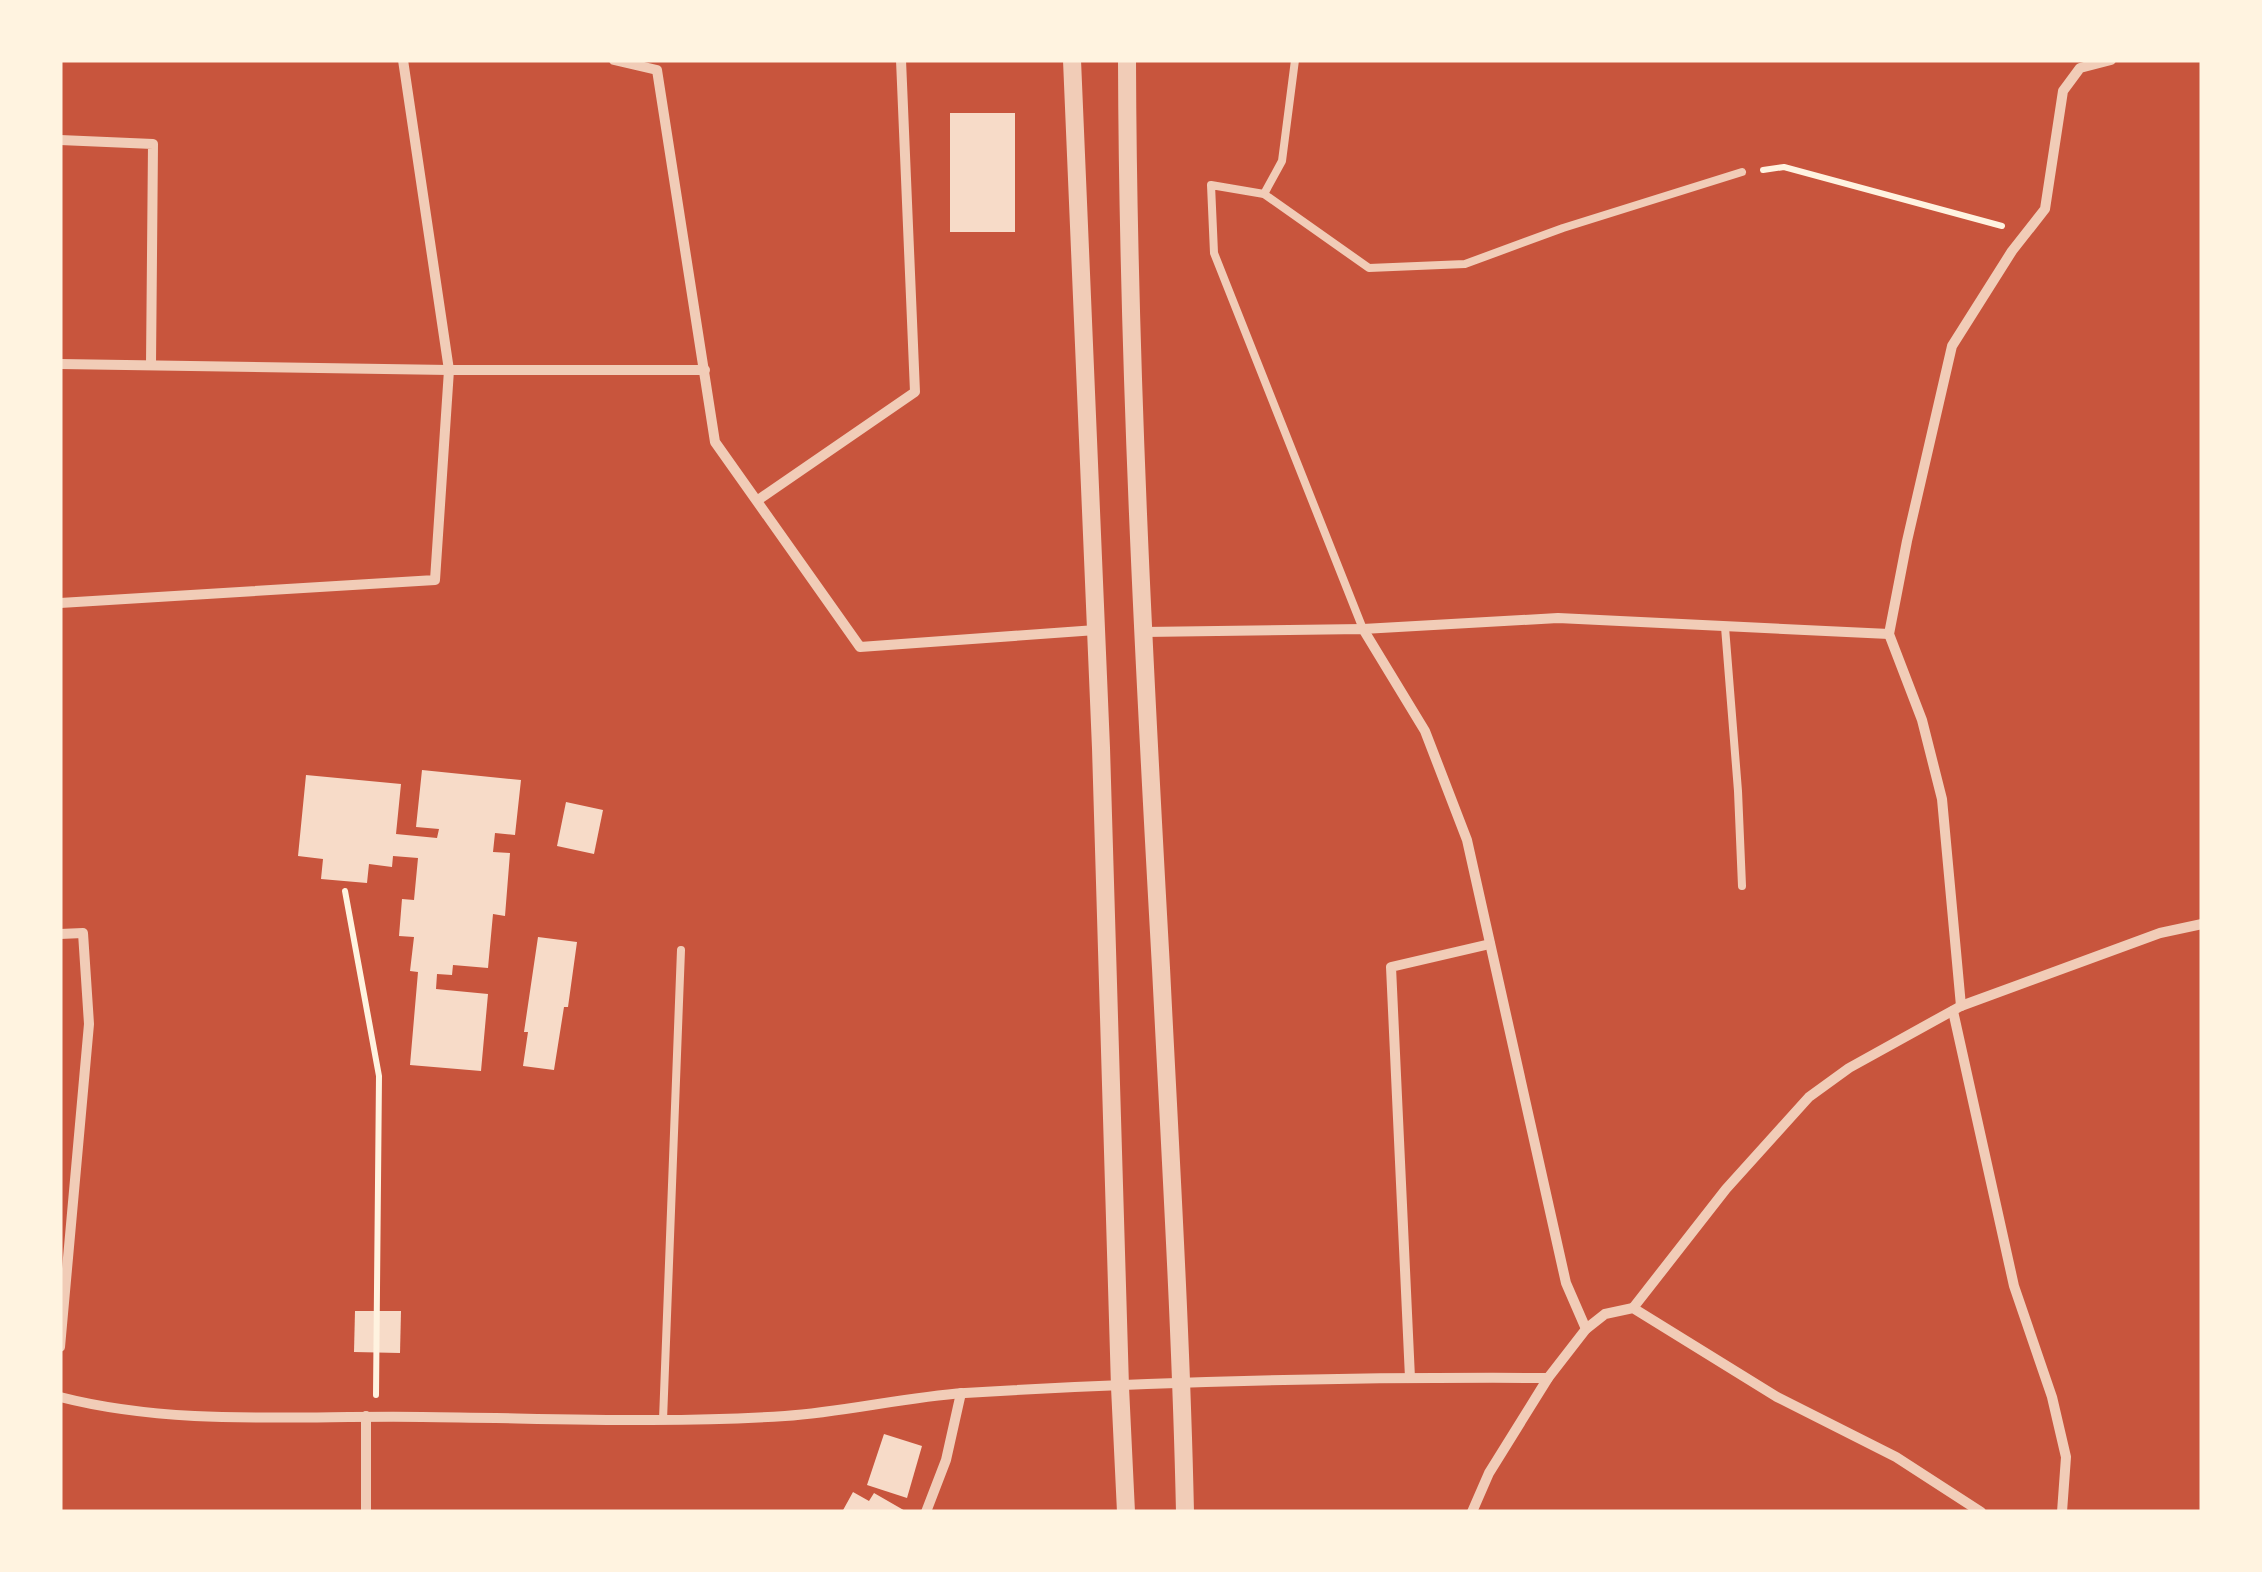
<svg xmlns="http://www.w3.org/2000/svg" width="2262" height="1572" font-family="'Space Grotesk',sans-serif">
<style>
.building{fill:#f7dbc8}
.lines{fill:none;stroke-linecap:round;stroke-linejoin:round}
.path{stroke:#fff3e0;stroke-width:6}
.service{stroke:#f1ccb7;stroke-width:8}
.minor{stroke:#f1ccb7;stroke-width:10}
.tertiary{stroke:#f1ccb7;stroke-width:18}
</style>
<rect width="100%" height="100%" fill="#c8553d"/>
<g class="building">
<rect x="950" y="113" width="65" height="119"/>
<path d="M422 770 521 780 515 835 495 833 493 852 510 853 505 916 493 914 488 968 453 965 452 975 437 974 436 989 488 994 481 1071 410 1065 418 972 410 971 414 937 399 936 402 899 414 900 418 858 393 856 392 867 369 864 367 883 321 879 323 859 298 856 306 775 401 784 396 834 437 838 439 829 416 827Z"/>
<path d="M566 802 603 810 594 854 557 846Z"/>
<path d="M538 937 577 942 568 1007H564L554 1070 523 1066 528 1032H524Z"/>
<path d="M355 1311H401L400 1353 354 1352Z"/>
<path d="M884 1434 922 1446 907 1498 867 1485Z"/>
<path d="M853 1492 869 1501 874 1493 907 1512H842Z"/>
</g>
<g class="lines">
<g class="path">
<path d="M1763 170 1784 167 2002 226"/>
<path d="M345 891 379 1076 376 1395"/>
</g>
<g class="service">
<path d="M1264 194 1282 161 1295 60"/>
<path d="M1725 627 1738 791 1742 886"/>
<path d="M1363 629 1214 253 1211 185 1264 194 1369 268 1465 264 1563 228 1742 172"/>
<path d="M663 1420 681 950"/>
</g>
<g class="minor">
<path d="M614 60 657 70 715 442 860 647 1096 630"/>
<path d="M60 140 153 144 151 365"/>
<path d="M60 364 449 370H705"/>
<path d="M758 500 915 392 901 60"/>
<path d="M60 603 435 580 449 370 403 60"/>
<path d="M1363 629 1558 618 1889 634"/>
<path d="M1144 632 1363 629 1425 731 1467 840 1566 1283 1586 1329"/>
<path d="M60 934 83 933 89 1024 60 1347"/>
<path d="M1961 1006 1942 799 1922 720 1889 634 1907 541 1952 346 2012 251 2045 209 2063 91 2080 68 2111 60"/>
<path d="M1953 1011 2014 1286 2052 1397 2066 1457 2062 1512"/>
<path d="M1633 1308 1726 1189 1809 1097 1849 1068 1961 1006 2160 933 2202 924"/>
<path d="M1410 1378 1391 967 1490 944"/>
<path d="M60 1397C177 1427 302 1415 422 1417 542 1418 664 1424 785 1416 845 1412 905 1397 965 1393 1159 1381 1354 1377 1548 1378"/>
<path d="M366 1512V1416"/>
<path d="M926 1512 946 1460 961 1393"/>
<path d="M1472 1512 1489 1473 1548 1378 1586 1329 1605 1314 1633 1308 1777 1397 1896 1457 1981 1512"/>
</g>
<g class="tertiary">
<path d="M1072 60 1101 748 1120 1387 1126 1512"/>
<path d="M1127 60C1128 363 1144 665 1161 968 1170 1149 1181 1330 1185 1512"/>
</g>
</g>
<rect width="2262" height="1572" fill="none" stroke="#fff3e0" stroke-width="125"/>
</svg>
